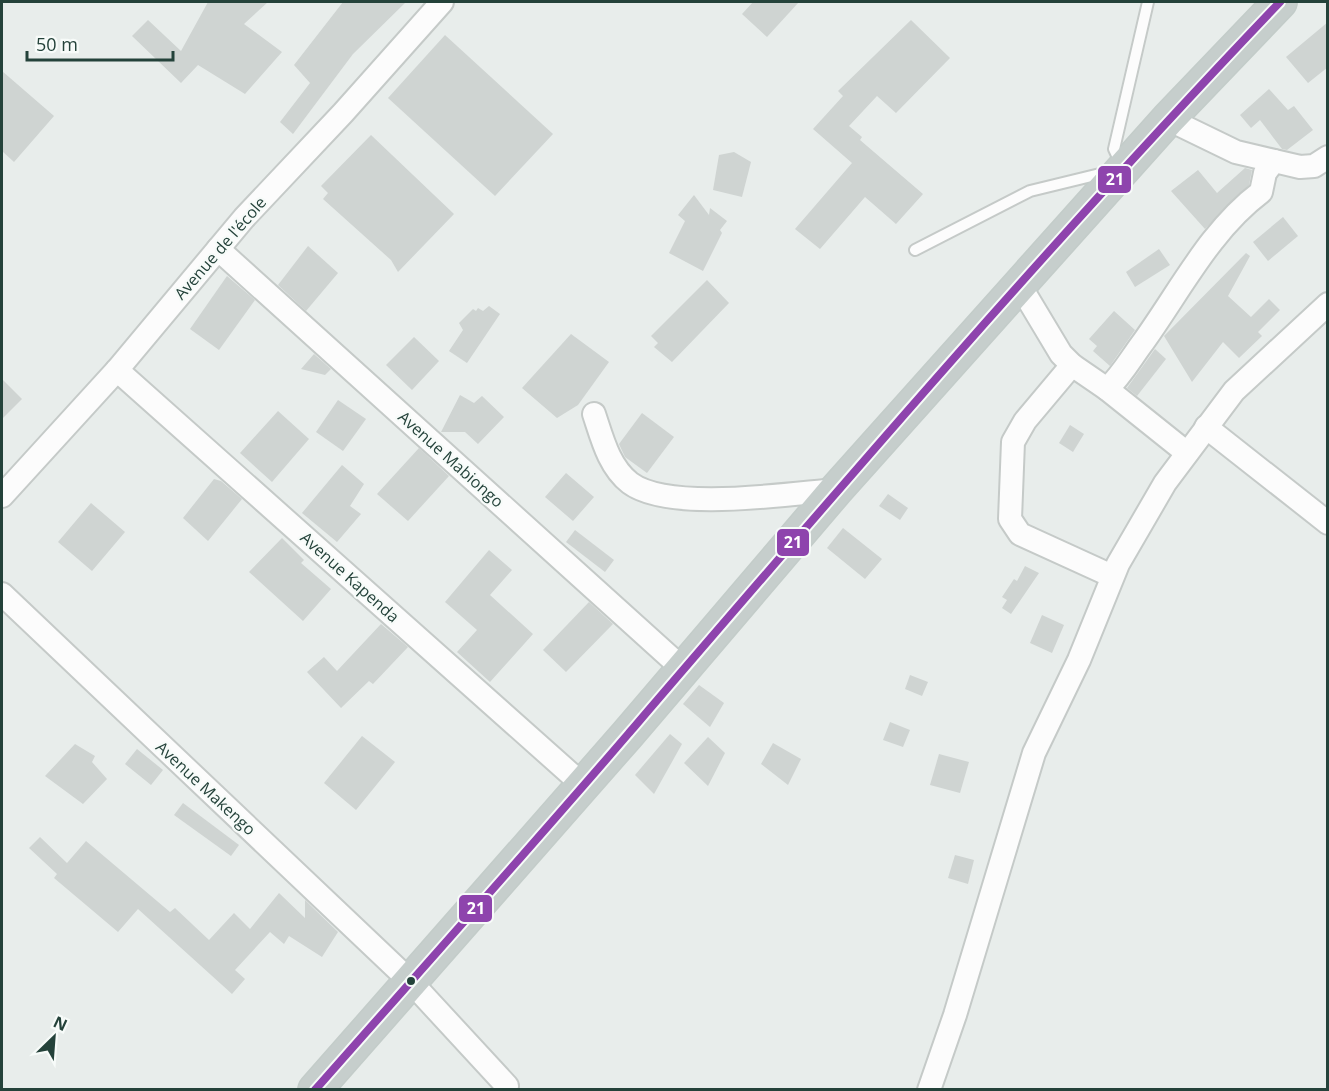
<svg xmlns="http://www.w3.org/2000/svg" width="1329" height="1091" font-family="'Open Sans',sans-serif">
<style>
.building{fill:#cfd4d2}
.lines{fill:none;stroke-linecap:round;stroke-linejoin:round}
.service-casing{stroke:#c5cac8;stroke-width:14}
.minor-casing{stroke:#c5cac8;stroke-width:26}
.trunk-casing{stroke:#c3ccc9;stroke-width:36}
.service{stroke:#fcfcfc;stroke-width:10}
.minor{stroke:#fcfcfc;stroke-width:22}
.trunk{stroke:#c6cecc;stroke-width:33}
.bus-1-casing{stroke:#f7fbf9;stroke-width:12}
.bus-1{stroke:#8e44ad;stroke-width:8}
.bus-dot{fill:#24423a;stroke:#f7fbf9;stroke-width:2}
.labels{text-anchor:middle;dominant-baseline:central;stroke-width:4.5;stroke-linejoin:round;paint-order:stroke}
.street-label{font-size:16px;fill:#24423a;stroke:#f7fbf9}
.line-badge{stroke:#f7fbf9;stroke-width:2}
.badge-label{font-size:16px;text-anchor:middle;font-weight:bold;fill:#fff}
</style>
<rect width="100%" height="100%" fill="#e8edeb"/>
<g class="building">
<path d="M208 2H268L244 24 282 52 245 94 198 65 181 83 132 36 148 20 181 51Z"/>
<path d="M343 2H406L353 54 293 134 280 122 310 83 294 65Z"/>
<path d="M753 2H799L767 37 742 14Z"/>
<path d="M911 20 950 58 896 113 877 96 849 126 862 137 860 140 923 194 896 224 865 197 820 249 795 229 852 163 813 129 843 96 838 91Z"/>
<path d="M1328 22V67L1308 83 1286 57Z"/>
<path d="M445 35 553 134 495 196 388 98Z"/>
<path d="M2 71 54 116 14 162 2 151Z"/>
<path d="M1269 89 1288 110 1294 106 1313 130 1287 150 1282 149 1260 120 1251 128 1240 115Z"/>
<path d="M371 135 454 214 398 272 391 260 323 199 328 193 321 186Z"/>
<path d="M734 152 751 162 742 197 713 190 719 155Z"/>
<path d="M1245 168 1252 170 1249 185 1205 229 1171 191 1198 170 1217 193Z"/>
<path d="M694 195 709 215 710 208 727 221 720 230 722 233 703 271 669 253 685 221 678 215Z"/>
<path d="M1283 217 1298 236 1268 261 1253 242Z"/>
<path d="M308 246 338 273 306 311 278 285Z"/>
<path d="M1159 249 1170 265 1135 287 1126 272Z"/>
<path d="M1246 253 1250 256 1228 296 1251 317 1269 299 1280 310 1258 332 1262 336 1239 358 1223 342 1192 382 1164 336Z"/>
<path d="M227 276 255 300 219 350 190 329Z"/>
<path d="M707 280 729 303 672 362 654 347 658 343 651 336Z"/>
<path d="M489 306 500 314 467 363 449 351 463 330 459 323 473 309 476 311 478 308 483 311Z"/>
<path d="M1114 311 1135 330 1110 366 1093 351 1097 346 1089 339Z"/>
<path d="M571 334 609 362 578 405 557 418 522 388Z"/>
<path d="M414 337 439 361 412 390 386 365Z"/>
<path d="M1155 349 1166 359 1137 396 1127 388Z"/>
<path d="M314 354 331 369 325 375 301 369Z"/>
<path d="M2 379 22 399 2 419Z"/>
<path d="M460 395 474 403 482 396 504 417 478 444 465 432H441Z"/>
<path d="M338 400 366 419 343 451 316 432Z"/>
<path d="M278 411 309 439 272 482 240 453Z"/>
<path d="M642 413 674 437 647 473 625 457 619 444Z"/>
<path d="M1070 425 1084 434 1073 452 1059 443Z"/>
<path d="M419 448 449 476 408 521 377 494Z"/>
<path d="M342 465 364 484 350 506 361 514 337 542 302 513Z"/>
<path d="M566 473 594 497 573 521 545 497Z"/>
<path d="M214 479 221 481 242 499 208 541 183 518Z"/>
<path d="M888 494 908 508 900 520 879 506Z"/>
<path d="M91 503 125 532 92 571 58 542Z"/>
<path d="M843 528 882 559 865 579 827 548Z"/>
<path d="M575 530 614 560 605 572 566 542Z"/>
<path d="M282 538 304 560 301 563 331 589 303 621 249 572Z"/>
<path d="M489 550 512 570 490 595 533 634 490 682 457 652 477 630 445 602Z"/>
<path d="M1025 566 1039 573 1011 614 1002 608 1007 600 1002 597 1014 579 1017 581Z"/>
<path d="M589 602 613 624 566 672 543 650Z"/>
<path d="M1042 615 1064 625 1052 653 1030 643Z"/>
<path d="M381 624 408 647 373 684 369 681 341 708 307 672 324 657 337 671Z"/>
<path d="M910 675 928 682 922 696 905 689Z"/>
<path d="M699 685 724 703 710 727 683 704Z"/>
<path d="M890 722 910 730 903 747 883 740Z"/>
<path d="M670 734 682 744 654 794 635 775Z"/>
<path d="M362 736 395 762 356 810 324 783Z"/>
<path d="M708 737 725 753 708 786 684 763Z"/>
<path d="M773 743 801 759 788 785 761 764Z"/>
<path d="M75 744 95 756 92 762 107 779 83 804 45 776Z"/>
<path d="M137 749 163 770 151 785 125 764Z"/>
<path d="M939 754 969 762 960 793 930 785Z"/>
<path d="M183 803 239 845 231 856 174 815Z"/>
<path d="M40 837 67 863 86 841 170 912 175 908 209 940 234 913 250 929 279 893 305 918V900L338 932 322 957 289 936 284 944 270 932 235 970 245 979 232 994 138 909 118 932 54 878 57 874 29 848Z"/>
<path d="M955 855 974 860 968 884 948 878Z"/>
</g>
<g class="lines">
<g class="service-casing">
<g id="service">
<path d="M1121 164 1114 149 1148 2"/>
<path d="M915 250 1030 191 1108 172"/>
</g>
</g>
<g class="minor-casing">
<g id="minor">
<path d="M1168 119 1236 152 1300 167 1314 166 1328 157"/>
<path d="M218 249 683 669"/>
<path d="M1019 284 1061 354 1072 365 1107 389C1121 376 1130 360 1141 345 1179 293 1209 231 1261 192L1265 173 1274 161"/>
<path d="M1072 365 1025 421 1013 442 1010 519 1020 534 1112 576"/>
<path d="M117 370 583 785"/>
<path d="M1107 389 1187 453"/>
<path d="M594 414C602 438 609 467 630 483 669 512 787 494 836 490"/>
<path d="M1206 427 1328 523"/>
<path d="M2 496 117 370 244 218 343 113 442 2"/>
<path d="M2 594 411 982 507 1086"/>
<path d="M929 1090 955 1015 1034 753 1079 660 1118 564 1165 483 1234 391 1328 304"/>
</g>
</g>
<g class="trunk-casing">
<path id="trunk" d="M315 1090 627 735 836 490 1168 119 1280 2"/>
</g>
<use href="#service" class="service"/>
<use href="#minor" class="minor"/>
<use href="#trunk" class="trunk"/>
<g class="bus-1-casing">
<path id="bus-1" d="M315 1090C420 971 526 853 629 733 842 485 1054 238 1280 2"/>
</g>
<use href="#bus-1" class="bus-1"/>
</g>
<circle class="bus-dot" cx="411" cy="981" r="5"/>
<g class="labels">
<g class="street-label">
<text transform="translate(220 248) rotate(-49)">Avenue de l'école</text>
<text transform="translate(451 459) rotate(42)">Avenue Mabiongo</text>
<text transform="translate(350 577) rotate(42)">Avenue Kapenda</text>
<text transform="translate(206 788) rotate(43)">Avenue Makengo</text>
</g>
</g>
<g class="line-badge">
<rect x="1097" y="165" width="35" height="29" rx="6" fill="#8e44ad"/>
<rect x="776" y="528" width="34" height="29" rx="6" fill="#8e44ad"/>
<rect x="458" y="894" width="35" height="29" rx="6" fill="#8e44ad"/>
</g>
<g class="badge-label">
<text x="1115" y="185">21</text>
<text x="793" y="548">21</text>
<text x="476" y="914">21</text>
</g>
<rect width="1329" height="1091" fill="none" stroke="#24423a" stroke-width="6"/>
<g transform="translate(54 1037) rotate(25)" stroke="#f7fbf9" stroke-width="4.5" paint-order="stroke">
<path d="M0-4.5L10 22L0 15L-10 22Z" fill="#24423a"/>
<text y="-9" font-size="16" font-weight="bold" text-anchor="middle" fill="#24423a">N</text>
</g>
<path d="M27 51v9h146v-9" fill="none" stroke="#24423a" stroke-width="3"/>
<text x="36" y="51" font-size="18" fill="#24423a" stroke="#f7fbf9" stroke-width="4.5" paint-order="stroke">50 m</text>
</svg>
